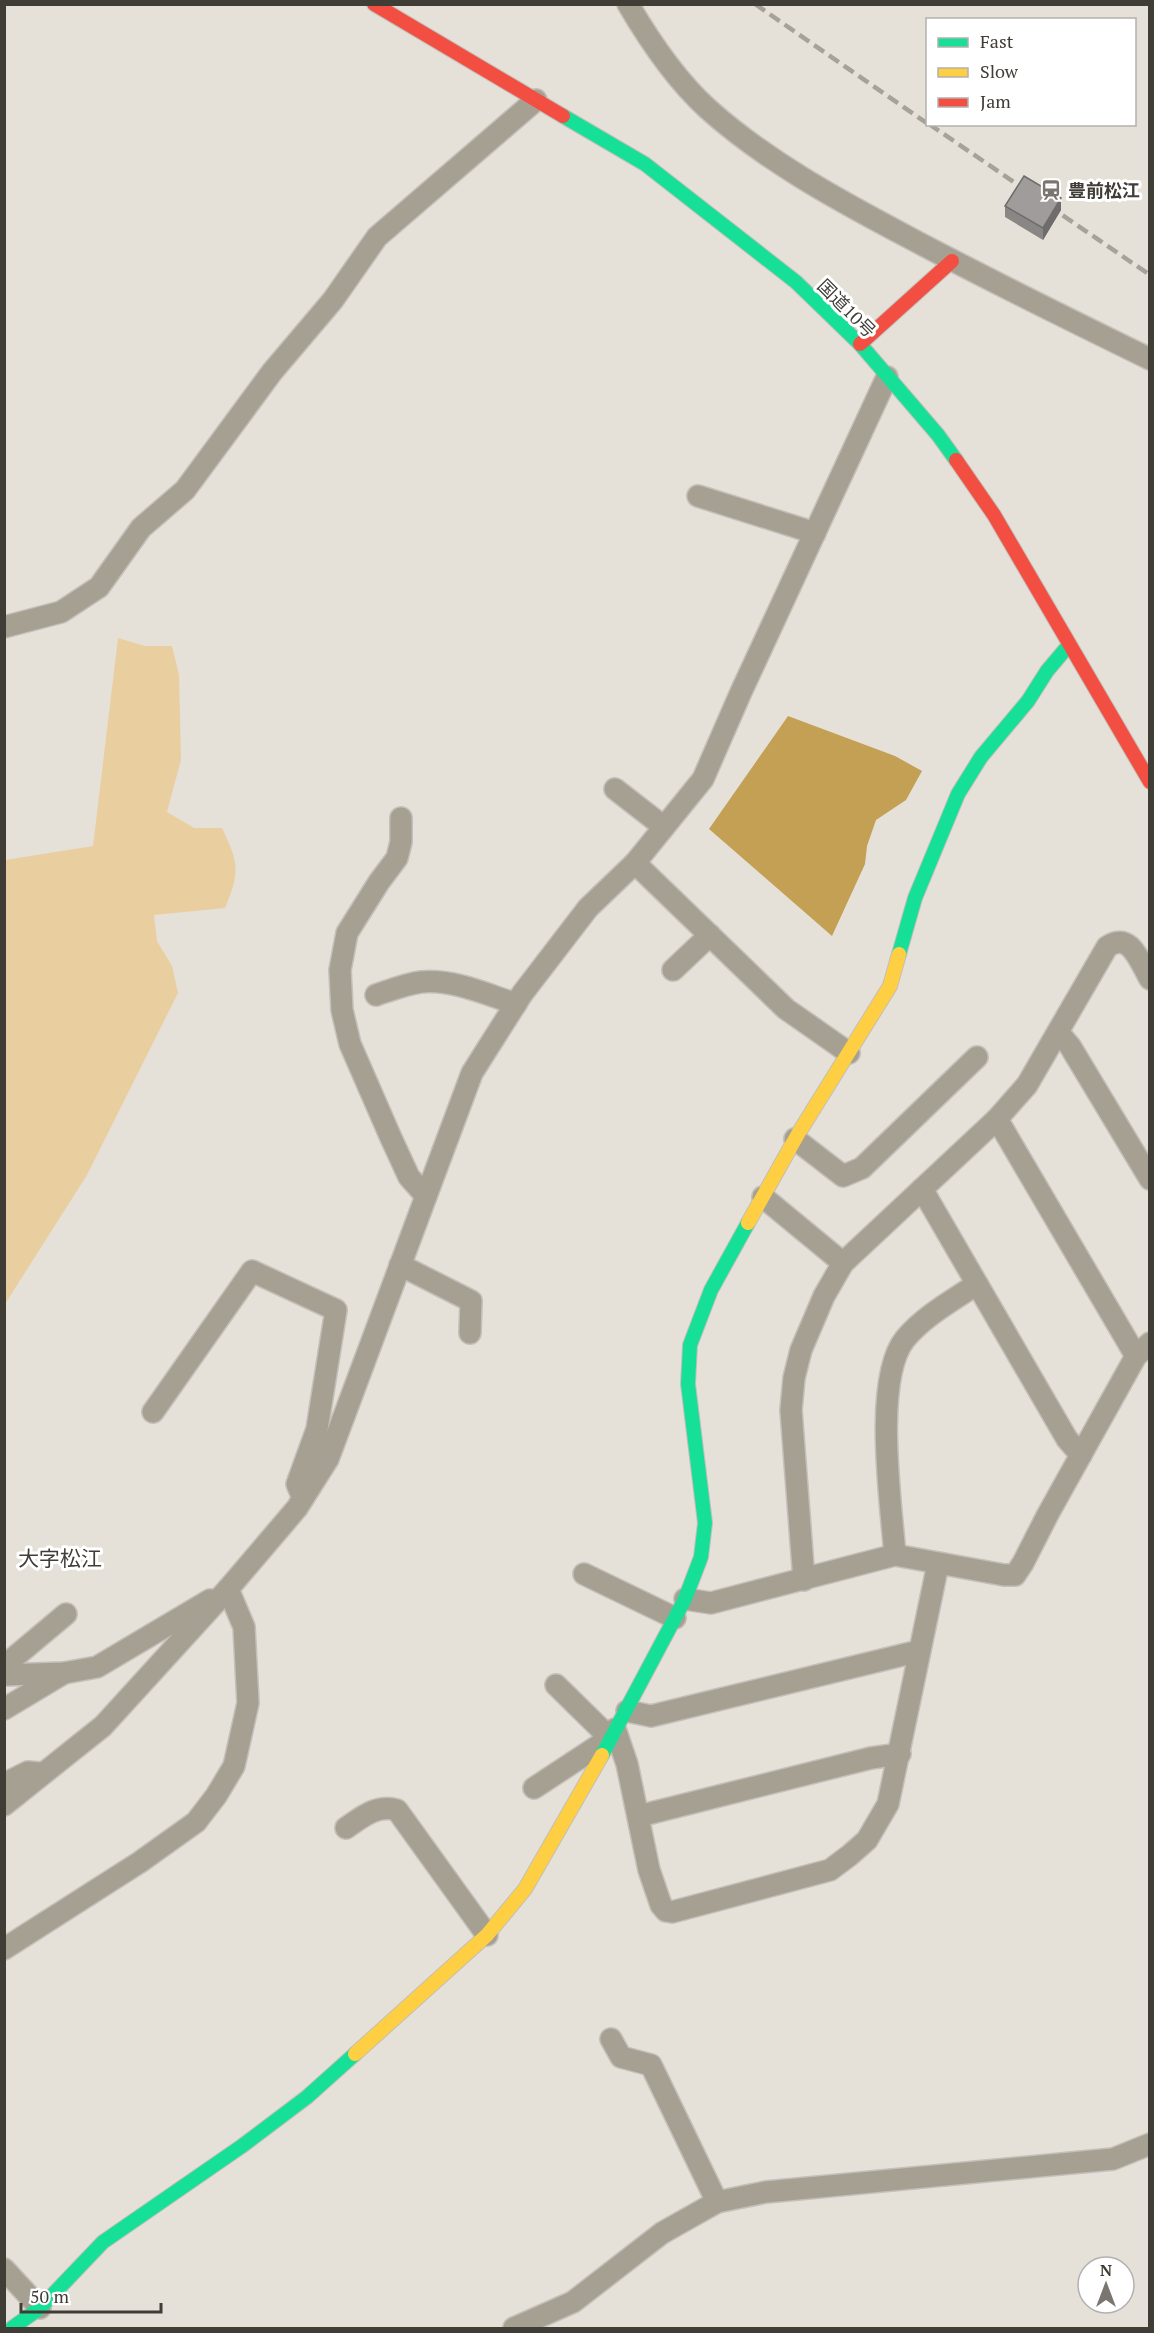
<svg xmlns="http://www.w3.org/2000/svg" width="1154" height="2333" font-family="'PT Serif','Noto Sans JP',serif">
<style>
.green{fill:#e9cfa0}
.water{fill:#c3a053}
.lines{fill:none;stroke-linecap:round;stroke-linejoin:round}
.street-casing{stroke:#c3bfb9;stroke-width:24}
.fast-casing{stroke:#c3bfb9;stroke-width:16}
.slow-casing{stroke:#c3bfb9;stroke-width:16}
.jam-casing{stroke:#c3bfb9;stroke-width:16}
.street{stroke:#a6a093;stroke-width:21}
.fast{stroke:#16e098;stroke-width:14}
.slow{stroke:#ffcf43;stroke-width:14}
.jam{stroke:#f24e42;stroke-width:14}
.rail{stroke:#a7a299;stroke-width:4.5;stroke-dasharray:12 6;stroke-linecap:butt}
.wall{fill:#898685}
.shaded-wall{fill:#6f6d6c}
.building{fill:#9f9c9b;stroke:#6f6d6c;stroke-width:1.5}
.labels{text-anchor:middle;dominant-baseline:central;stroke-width:6;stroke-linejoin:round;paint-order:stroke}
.poi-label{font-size:18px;font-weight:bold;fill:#403c36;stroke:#fff;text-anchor:start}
.street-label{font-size:18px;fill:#403c36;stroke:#fff}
.quarter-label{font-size:21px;fill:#403c36;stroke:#fff}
</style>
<rect width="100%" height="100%" fill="#e5e1d9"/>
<path class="green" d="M118 638 145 646H172L179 675 181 760 167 812 194 828H222C239 863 240 872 225 908L154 915 157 941 172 966 178 993 87 1175 5 1304V860L93 846Z"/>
<path class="water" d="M788 716 895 756 922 771 906 800 876 820 867 846 865 864 832 936 709 829Z"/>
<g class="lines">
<g class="street-casing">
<g id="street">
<path d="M628 4C649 40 677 81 708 109 766 161 838 200 906 236 987 279 1068 319 1150 359"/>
<path d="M698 496 815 533"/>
<path d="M4 627 61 612 99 587 141 528 185 490 272 372 333 300 377 237 536 100"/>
<path d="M615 789 664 827"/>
<path d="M401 818V842L397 858 379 882 347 933 340 970 342 1010 350 1044 391 1138 409 1177 426 1196"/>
<path d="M635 863 786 1009 849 1053"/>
<path d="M673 970 710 935"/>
<path d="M376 995C391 990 406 984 421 982 453 979 486 994 516 1004"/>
<path d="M1058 1032 1070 1046 1150 1179"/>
<path d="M997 1119 1136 1356"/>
<path d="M795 1139 843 1176 862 1168 977 1057"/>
<path d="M922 1189 1067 1439 1081 1455"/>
<path d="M763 1197 843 1263"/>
<path d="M400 1265 471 1301 470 1333"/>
<path d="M153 1412 252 1271 336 1310 317 1429 297 1484 303 1498"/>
<path d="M895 1555C891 1504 873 1379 905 1339 924 1316 953 1300 977 1284"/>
<path d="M584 1574 675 1618"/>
<path d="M804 1580 791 1410 794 1378 801 1350 824 1296 843 1263 997 1119 1027 1085 1107 947C1130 930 1140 962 1150 979"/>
<path d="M685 1599 711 1603 895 1555 1004 1575H1015L1023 1563 1048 1514 1136 1356 1150 1343"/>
<path d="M4 1666 66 1614"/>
<path d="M4 1675 64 1673 97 1667 210 1600"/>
<path d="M4 1709 64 1673"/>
<path d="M627 1711 651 1716 919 1651"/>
<path d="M615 1729 627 1764 649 1870 661 1905 666 1911 672 1912 830 1870 850 1855 867 1840 888 1804 938 1564"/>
<path d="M4 1784 28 1772 39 1773"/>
<path d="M534 1788 610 1738 556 1685"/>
<path d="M4 1805 103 1726 228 1589 297 1508 328 1459 472 1073 522 994 588 908 635 863 703 779 741 692 887 377"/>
<path d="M639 1816 871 1758 900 1754"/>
<path d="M346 1828C362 1817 377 1804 397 1810L487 1935"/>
<path d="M4 1949 140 1862 196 1822 216 1796 234 1766 248 1703 244 1627 228 1589"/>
<path d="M611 2039 621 2057 651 2065 717 2202"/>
<path d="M4 2269 40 2308"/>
<path d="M514 2328 573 2302 662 2233 717 2202 766 2192 1113 2159 1150 2144"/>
</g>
</g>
<g class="fast-casing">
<g id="fast">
<path d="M563 116 645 164 796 282 860 344 938 435 956 460"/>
<path d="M899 954 915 898 958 794 981 757 1028 701 1047 671 1069 645"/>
<path d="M602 1755 685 1599 701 1557 705 1523 688 1384 690 1345 711 1290 748 1223"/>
<path d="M12 2328 40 2308 103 2242 242 2146 307 2097 355 2054"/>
</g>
</g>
<g class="slow-casing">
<g id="slow">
<path d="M748 1223 798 1134 890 986 899 954"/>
<path d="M355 2054 487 1935 525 1889 602 1755"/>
</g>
</g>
<g class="jam-casing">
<g id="jam">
<path d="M374 4 563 116"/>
<path d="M860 344 952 261"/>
<path d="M956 460 994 515 1150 782"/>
</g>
</g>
<use href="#street" class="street"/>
<use href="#fast" class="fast"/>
<use href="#slow" class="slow"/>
<use href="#jam" class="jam"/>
<g class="rail">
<path d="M755 4 928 124"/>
<path d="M929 124 1150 275"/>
</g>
</g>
<path class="wall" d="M1005 206 1061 210 1043 240 1005 217Z"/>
<path class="shaded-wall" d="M1061 198V210L1043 240V228Z"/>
<path class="building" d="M1024 176 1061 198 1043 228 1005 206Z"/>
<defs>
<g id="station-bare" transform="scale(1.62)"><path d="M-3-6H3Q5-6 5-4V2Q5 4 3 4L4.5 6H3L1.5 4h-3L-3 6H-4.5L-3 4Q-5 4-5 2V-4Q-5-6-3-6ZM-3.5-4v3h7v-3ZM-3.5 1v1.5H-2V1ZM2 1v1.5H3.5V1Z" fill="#7a766f" stroke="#fff" stroke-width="2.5" paint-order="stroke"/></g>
</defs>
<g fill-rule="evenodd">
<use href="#station-bare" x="1051" y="190"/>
</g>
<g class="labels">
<g class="poi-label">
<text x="1068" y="190">豊前松江</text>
</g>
<g class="street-label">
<text transform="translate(847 308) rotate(45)">国道10号</text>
</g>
<g class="quarter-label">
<text x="60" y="1558">大字松江</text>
</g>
</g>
<rect width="1154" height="2333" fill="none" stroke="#403c36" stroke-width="12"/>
<rect x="926" y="18" width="210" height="108" fill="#ffffff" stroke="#b3b1af" stroke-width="1.5"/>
<rect x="938" y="38" width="30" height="9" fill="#16e098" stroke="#b3b1af" stroke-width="1.5"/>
<text x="980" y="48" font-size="18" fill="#403c36">Fast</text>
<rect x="938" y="68" width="30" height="9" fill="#ffcf43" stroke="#b3b1af" stroke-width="1.5"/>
<text x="980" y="78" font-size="18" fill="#403c36">Slow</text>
<rect x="938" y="98" width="30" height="9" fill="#f24e42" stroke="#b3b1af" stroke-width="1.5"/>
<text x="980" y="108" font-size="18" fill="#403c36">Jam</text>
<g transform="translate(1106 2285)"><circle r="28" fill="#ffffff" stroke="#b3b1af" stroke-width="1.5"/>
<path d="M0-4.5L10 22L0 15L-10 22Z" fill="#7a766f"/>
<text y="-9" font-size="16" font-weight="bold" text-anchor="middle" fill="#403c36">N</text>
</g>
<path d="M21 2303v9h140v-9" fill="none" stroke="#403c36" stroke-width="3"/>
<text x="30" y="2303" font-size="18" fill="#403c36" stroke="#ffffff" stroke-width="4.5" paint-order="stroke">50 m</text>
</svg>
